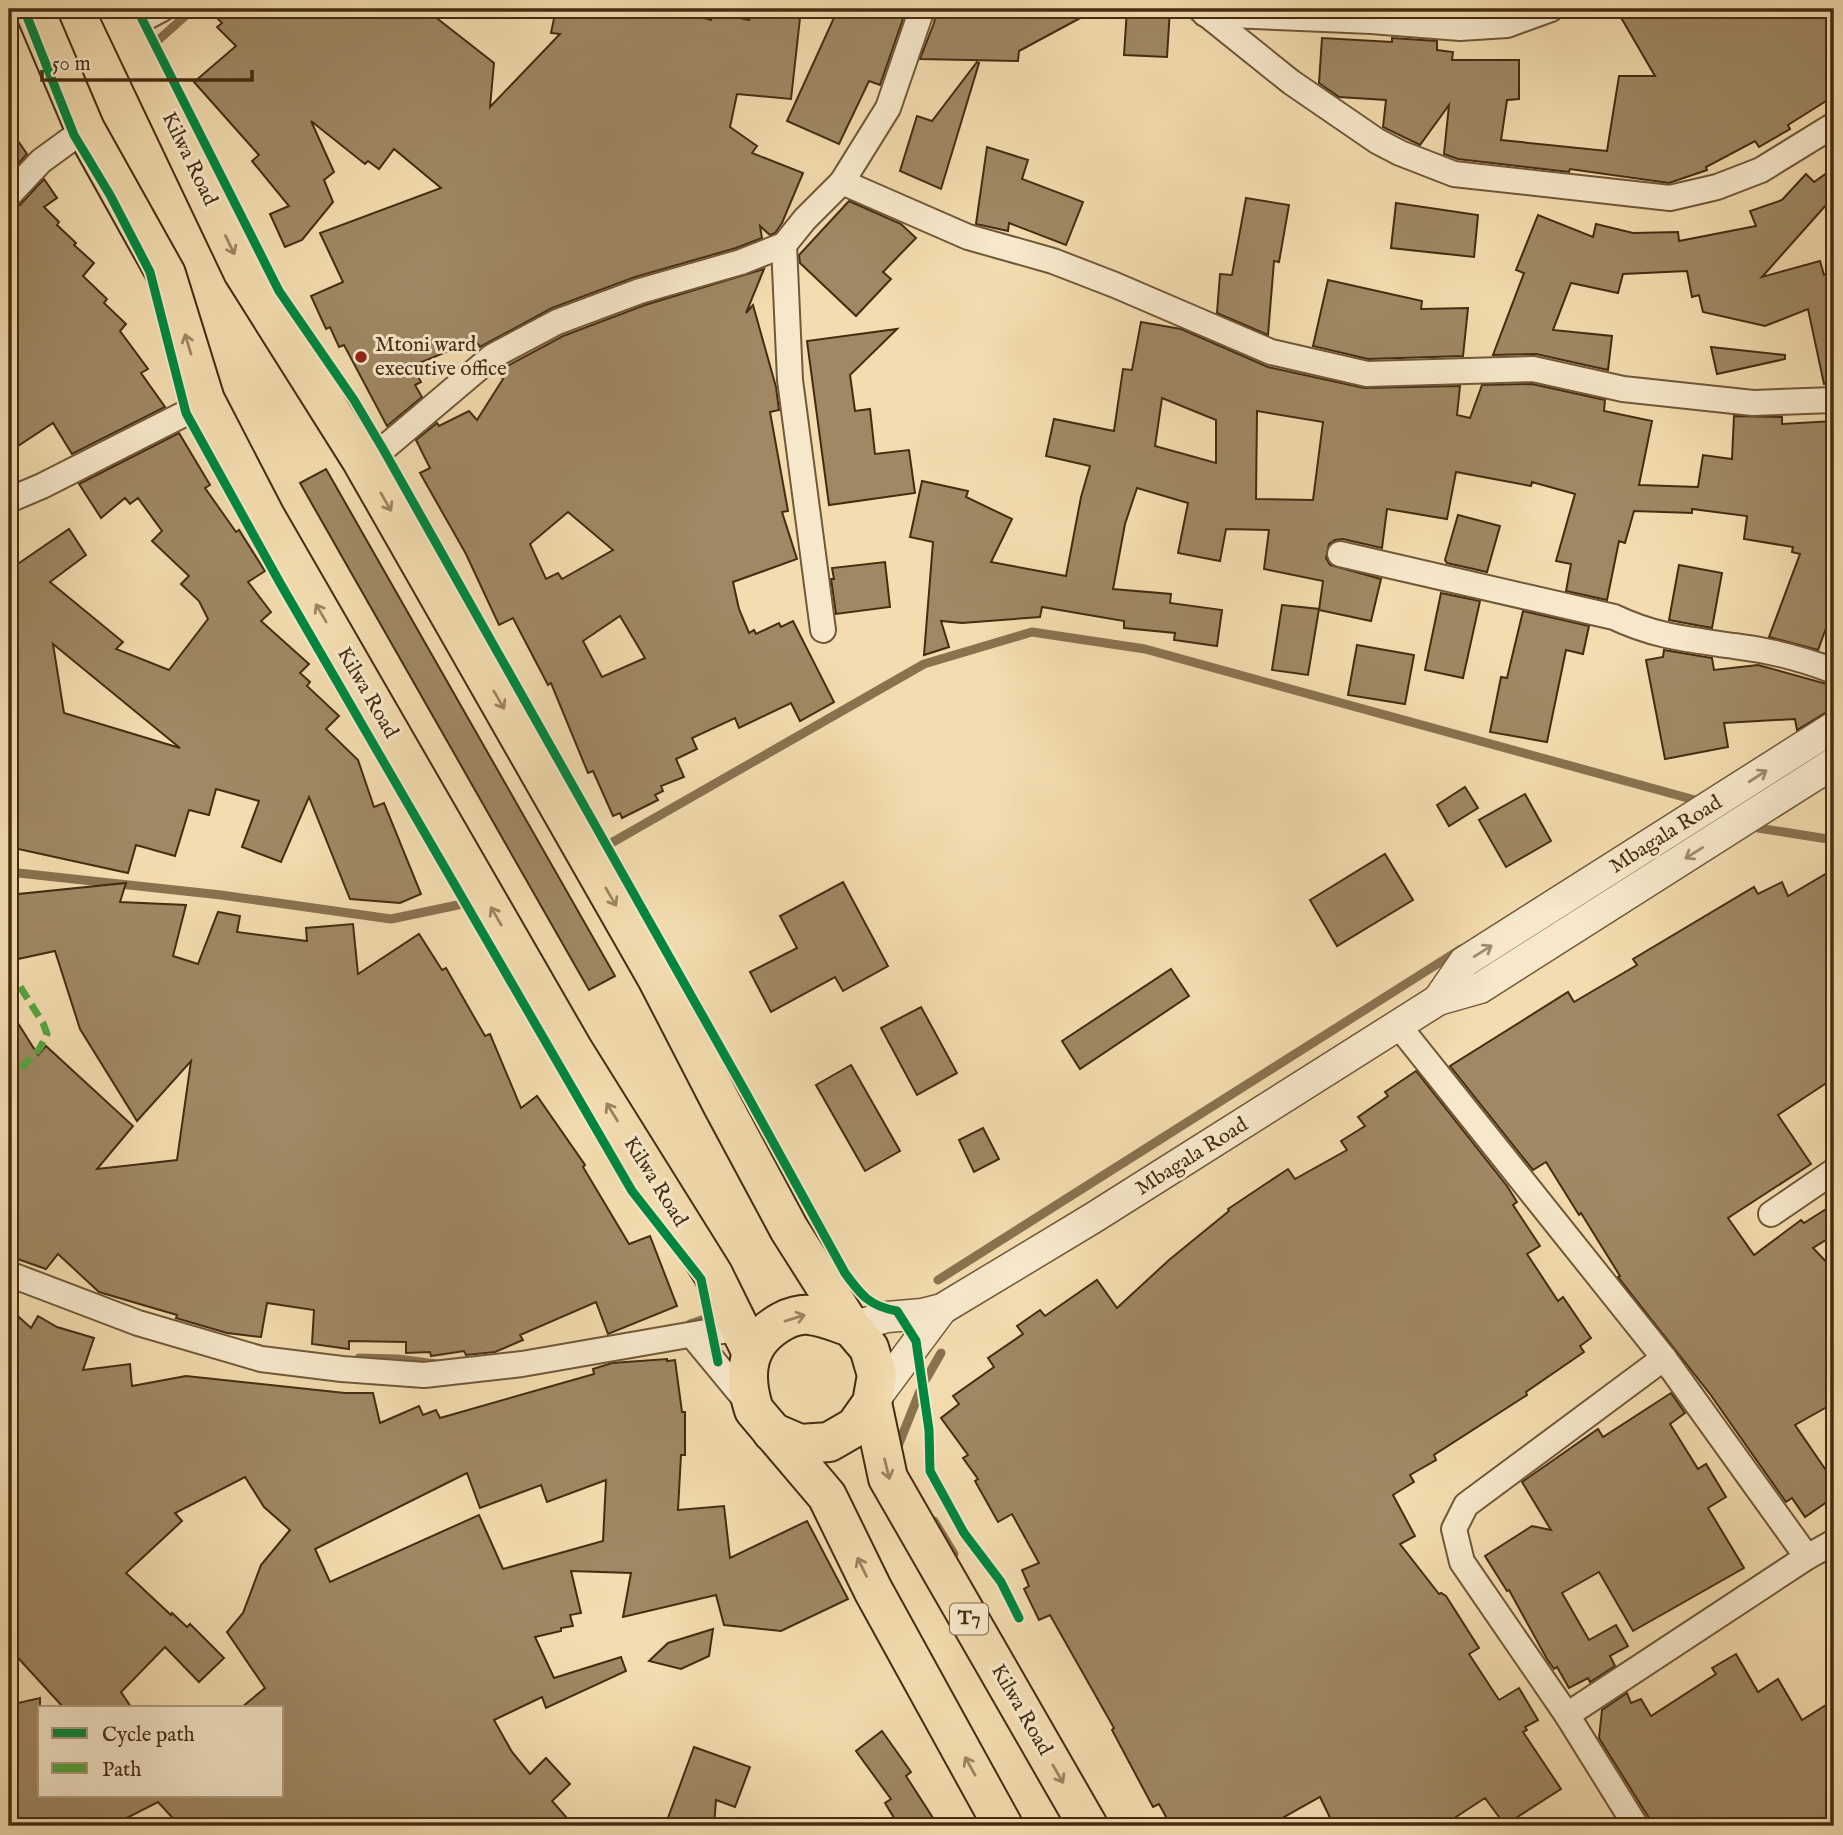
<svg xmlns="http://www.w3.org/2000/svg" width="1843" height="1835" font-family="'IM FELL English',serif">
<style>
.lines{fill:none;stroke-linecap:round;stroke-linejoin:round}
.stream{stroke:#8a724f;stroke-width:9}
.building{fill:#9f8863;stroke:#452c11;stroke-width:2;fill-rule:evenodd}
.minor-casing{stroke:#705838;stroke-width:28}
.tertiary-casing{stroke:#705838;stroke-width:33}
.trunk-casing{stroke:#452c11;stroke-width:42}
.minor{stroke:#f7e8cb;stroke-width:24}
.tertiary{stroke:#f7e8cb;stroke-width:30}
.trunk{stroke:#f3dcaf;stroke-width:38}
.quiet{stroke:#55a43f;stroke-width:7;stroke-dasharray:14 7;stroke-linecap:butt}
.cycleway-casing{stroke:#f7e8cb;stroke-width:13}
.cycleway{stroke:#00873e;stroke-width:9}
.oneway{stroke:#9c8460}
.oneway2{stroke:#9e8a6e}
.poi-dot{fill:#8f2418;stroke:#f7e8cb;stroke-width:2.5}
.labels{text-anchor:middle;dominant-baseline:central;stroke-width:6;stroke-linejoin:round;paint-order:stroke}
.shield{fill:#f7e8cb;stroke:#7a6449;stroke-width:2}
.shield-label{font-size:19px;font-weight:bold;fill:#452c11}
.street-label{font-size:21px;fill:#452c11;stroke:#f7e8cb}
.poi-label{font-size:21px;fill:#452c11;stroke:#f7e8cb;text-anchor:start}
</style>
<rect width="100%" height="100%" fill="#f3dcaf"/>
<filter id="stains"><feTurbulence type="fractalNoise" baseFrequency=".00286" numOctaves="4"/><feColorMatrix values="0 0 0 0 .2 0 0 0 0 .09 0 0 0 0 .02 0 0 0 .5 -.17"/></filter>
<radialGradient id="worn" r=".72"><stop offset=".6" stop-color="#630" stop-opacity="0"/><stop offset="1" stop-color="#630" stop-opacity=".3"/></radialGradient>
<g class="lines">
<g class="stream">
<path d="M150 52 155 43 193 9"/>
<path d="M1758 828 1834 840"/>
<path d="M606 846 924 664 1032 632 1145 649 1695 800"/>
<path d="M9 872 221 895 391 919 472 902"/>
<path d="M938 1280 1461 949"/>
<path d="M690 1324 705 1319"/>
<path d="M359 1358 398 1359 436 1364"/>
<path d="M896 1451 922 1386 941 1353"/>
<path d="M934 1521 954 1554"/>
</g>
</g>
<g class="building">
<path d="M208 9H425L494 63 490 107 560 34 551 33 556 9H672L711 20 713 12 749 20 751 9H801L791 99 737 94 730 127 757 146 752 153 803 173 782 223 775 233 770 235 760 226 762 238 736 248 635 277 552 308 480 347 476 341 463 345 412 366 421 382 415 385 422 397 387 426 344 345 339 347 330 327 326 329 311 296 343 282 320 233 441 188 394 149 379 169 368 161 365 164 311 121 334 172 324 180 333 202 302 240 285 247 270 214 289 206 252 161 259 155 194 82 236 46 217 27 222 23Z"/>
<path d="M838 9 906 10 880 85 869 81 839 144 787 121Z"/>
<path d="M937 9H1097L1019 51 1018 61 920 59 934 23Z"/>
<path d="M1127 9H1170L1167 57 1124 55Z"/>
<path d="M1616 9H1834V96L1788 125 1790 129 1759 147 1755 141 1706 167 1707 170 1669 183 1570 169 1569 172 1458 159 1444 154 1449 105 1420 145 1383 127 1386 100 1339 97 1319 83 1322 38 1392 42V38L1437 41V50L1453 52 1452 60H1519V99L1507 100 1501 140 1607 151 1619 76H1655Z"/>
<path d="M977 62 979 63 941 189 900 171 917 116 932 121Z"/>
<path d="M9 128 27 154 9 174Z"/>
<path d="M987 147 1028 160 1022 179 1083 202 1066 245 1009 223 1008 231 976 224Z"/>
<path d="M1834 168V196L1762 277 1820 261 1824 275 1834 269V383L1824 384 1808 309 1765 326 1703 312 1699 295 1692 297 1687 271 1623 274 1618 293 1571 283 1553 330 1612 336 1608 370 1536 354 1493 355 1524 273 1516 270 1538 215 1593 237 1596 224 1633 233 1678 232 1679 241 1756 226 1750 211 1782 200 1806 174 1814 182Z"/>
<path d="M44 179 57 198 44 207 59 222 57 225 76 243 74 245 94 263 83 276 107 299 104 303 126 324 120 331 148 369 141 373 165 407 72 454 53 423 9 452V209L20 205Z"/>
<path d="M1246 198 1289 205 1279 262 1274 261 1268 335 1217 313 1220 274 1232 275Z"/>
<path d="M849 201 901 224 916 238 883 272 891 279 856 316 800 263 799 255Z"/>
<path d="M1396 203 1478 215 1474 257 1391 248Z"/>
<path d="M764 269 746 313 753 305 776 387 779 410 770 412 788 511 782 512 797 559 733 582 739 609 749 633 754 630 756 634 779 623 781 627 793 621 834 702 800 721 791 703 739 728 735 718 692 738 697 749 676 759 684 777 661 786 663 791 655 795 658 800 622 818 620 813 613 816 593 771 588 773 551 683 548 685 513 618 499 625 466 554 420 473 430 468 416 440 437 423 439 426 469 411 477 420 503 379 498 371 563 336 645 305ZM568 512 613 550 562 579 558 573 546 579 530 544ZM620 616 645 658 602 677 583 641Z"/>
<path d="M1328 280 1422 301 1421 309 1468 308 1463 356 1368 359 1313 346Z"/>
<path d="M1141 322 1181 329 1268 367 1364 388 1460 386 1457 415 1470 418 1482 385 1532 384 1605 400 1604 411 1652 421 1639 485 1698 487 1703 455 1732 459 1734 416 1782 417V424L1834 421V606L1818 650 1769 637 1800 554 1792 552 1793 547 1744 539 1747 516 1692 509V513L1634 511 1625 543 1619 541 1607 600 1566 591 1571 564 1556 561 1575 494 1532 482 1531 486 1456 472 1447 519 1387 509 1382 548 1343 539 1335 540 1329 544 1326 558 1330 565 1381 579 1371 621 1319 610 1323 581 1264 569 1269 530 1226 529 1220 561 1178 553 1188 503 1137 488 1125 524 1113 589 1171 594 1170 603 1222 610 1217 646 1174 640 1175 633 1124 628V621L1042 607 1040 617 962 623 941 621 949 647 924 655 933 542 910 537 922 481 968 491 966 497 1012 519 991 562 1066 576 1081 497 1090 466 1046 456 1054 419 1114 431 1123 369 1132 370ZM1162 398 1216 420V463L1155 446ZM1257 411 1323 422 1313 500 1256 499Z"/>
<path d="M897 329 850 375 855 411 870 409 875 454 909 450 915 493 829 505 807 341Z"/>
<path d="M1711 347 1785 355V359L1717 374Z"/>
<path d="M179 433 210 485 205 488 236 532 239 530 265 571 248 582 271 612 261 621 309 664 300 673 310 682 307 686 339 716 326 729 358 760 374 807 384 803 421 894 400 903 350 899 309 797 281 862 242 847 259 801 216 789 209 815 189 810 175 856 136 845 128 873 9 847V570L69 529 86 555 50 582 123 642 116 649 169 670 208 619 199 601 181 584 189 576 152 541 162 531 138 498 130 504 125 498 101 518 79 484ZM53 644 180 748 64 713Z"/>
<path d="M326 469 615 976 589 990 300 483Z"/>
<path d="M1458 515 1500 526 1487 572 1447 563 1445 560Z"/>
<path d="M885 562 890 607 836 614 831 579H834L832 568Z"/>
<path d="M1679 565 1722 573 1712 628 1669 620Z"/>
<path d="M1441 593 1480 601 1463 678 1425 670Z"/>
<path d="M1282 605 1319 609 1308 675 1272 670Z"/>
<path d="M1523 611 1589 626 1583 654 1566 650 1547 742 1490 732 1501 677 1507 678Z"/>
<path d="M1357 645 1414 655 1405 704 1348 695Z"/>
<path d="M1664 650 1712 658 1714 670 1758 665 1834 686V704L1830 710 1797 730 1795 719 1724 723 1728 747 1665 759 1646 660 1663 657Z"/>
<path d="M1465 787 1478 808 1449 826 1437 805Z"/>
<path d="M1525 794 1551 841 1506 867 1479 820Z"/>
<path d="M1385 854 1413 900 1337 946 1310 900Z"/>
<path d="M1834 869V1078L1778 1115 1811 1164 1728 1218 1754 1255 1801 1220 1804 1223 1834 1204V1235L1813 1248 1834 1270V1403L1795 1425 1834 1482V1497L1805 1517 1792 1498 1786 1502 1710 1394 1618 1277 1620 1276 1581 1213 1579 1215 1546 1162 1533 1170 1450 1066 1568 992 1574 1002 1637 965 1633 959 1754 887 1758 894 1782 882 1788 896Z"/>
<path d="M843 882 888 966 843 991 835 977 771 1012 750 972 797 948 780 916Z"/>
<path d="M126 883 120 902 186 905 173 956 198 964 218 912 240 916 237 932 307 941 306 928 353 924 358 974 419 934 442 970 446 968 485 1036 490 1034 521 1108 537 1096 585 1165 583 1167 629 1244 650 1236 677 1306 608 1334 596 1302 520 1335 523 1340 495 1352 466 1355 464 1351 431 1356 430 1352 406 1353V1342L349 1341V1349L312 1344 314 1310 267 1303 261 1337 227 1333 176 1318 177 1315 99 1292 58 1254 46 1269 9 1256V1009L38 1055 46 1046 133 1126 97 1169 177 1160 191 1061 137 1121 80 1029 55 951 9 961V895Z"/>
<path d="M1171 969 1189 996 1080 1069 1062 1041Z"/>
<path d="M921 1007 957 1073 917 1095 881 1028Z"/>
<path d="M851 1065 900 1151 865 1171 816 1085Z"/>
<path d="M1416 1071 1507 1186 1517 1202 1513 1205 1540 1246 1527 1254 1558 1301 1563 1297 1591 1338 1580 1346 1584 1352 1526 1392 1527 1395 1434 1455 1436 1460 1410 1475 1414 1482 1393 1495 1415 1536 1400 1544 1439 1594 1441 1593 1446 1596 1479 1648 1469 1654 1499 1700 1519 1688 1538 1720 1525 1727 1527 1730 1523 1732 1561 1789 1505 1825 1485 1798 1442 1826H1334L1320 1797 1268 1826H1171L1159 1804 1153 1807 1112 1730 1114 1728 1050 1615 1039 1620 1024 1589 1029 1586 1022 1570 1039 1563 1012 1514 998 1522 975 1481 978 1479 963 1458 968 1455 941 1418 959 1404 953 1396 994 1367 988 1358 1023 1334 1017 1326 1040 1310 1045 1316 1097 1280 1117 1308 1169 1260 1229 1211 1228 1209 1288 1169 1295 1179 1347 1150 1341 1141 1365 1126 1358 1117 1388 1096 1385 1092Z"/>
<path d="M983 1128 999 1159 974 1172 959 1140Z"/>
<path d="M9 1308 31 1328 38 1316 57 1327 94 1338 83 1370 130 1364 132 1386 186 1376 345 1393H373L380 1423 419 1406 423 1415 436 1410 440 1418 594 1374 593 1369 612 1363 667 1359V1361L675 1360 682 1412H685V1455H681L678 1510 724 1506 730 1558 807 1521 848 1599 781 1631 724 1625 716 1595 623 1617 631 1573 571 1571 581 1613 570 1615 573 1626 561 1628V1631L535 1637 554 1678 621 1657 626 1671 546 1708 542 1697 494 1720 512 1752 530 1774 546 1758 570 1784 552 1801 574 1826H180L158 1802 111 1826H9V1705L40 1698V1795H282V1707H242L265 1688 227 1632 243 1613 261 1565 290 1530 264 1507 245 1477 175 1513 182 1521 126 1573 171 1615 172 1613 187 1627 190 1624 224 1658 199 1682 165 1647 121 1692 131 1707H63L9 1648ZM467 1473 480 1508 541 1485 547 1502 606 1480 603 1541 503 1569 479 1515 330 1582 315 1549Z"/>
<path d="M1671 1393 1685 1413 1670 1424 1698 1469 1706 1464 1726 1497 1708 1508 1744 1568 1633 1631 1599 1572 1562 1593 1589 1640 1616 1625 1628 1646 1610 1656 1615 1666 1590 1682 1588 1678 1569 1688 1557 1667 1554 1669 1547 1659 1509 1590 1507 1591 1485 1556 1532 1526 1551 1530 1522 1482 1598 1429 1603 1437Z"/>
<path d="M713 1629 709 1656 681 1669 649 1661 668 1643Z"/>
<path d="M1736 1654 1758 1692 1778 1679 1802 1720 1834 1700V1826H1651L1649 1818 1599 1738 1602 1710 1627 1693 1631 1703 1641 1699 1651 1716 1716 1674 1712 1668Z"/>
<path d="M882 1731 911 1772 906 1776 933 1818 919 1826H899L885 1803 891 1799 856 1751Z"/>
<path d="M694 1747 750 1767 735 1807 716 1800 714 1826H665Z"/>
</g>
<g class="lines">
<g class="minor-casing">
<g id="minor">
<path d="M1200 9 1291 82 1377 141 1400 153 1454 174 1670 198 1717 187 1761 170 1834 125"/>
<path d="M1205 14 1371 21 1460 28 1507 25 1551 9"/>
<path d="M126 28 162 9"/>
<path d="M842 182 968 237 1053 261 1115 285 1271 352 1367 374 1533 369 1623 389 1753 403 1834 400"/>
<path d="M9 195 41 161 85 129"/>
<path d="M784 245 790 380 823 630"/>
<path d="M362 461 383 449 493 356 557 322 640 291 741 262 784 245 805 219 842 182 888 108 922 9"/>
<path d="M9 500 42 486 186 413 205 400"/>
<path d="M1340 554 1614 617C1656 637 1688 639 1734 646 1768 650 1803 659 1834 671"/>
<path d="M1398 1025 1664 1358 1807 1557"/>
<path d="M1771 1214 1834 1171"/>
<path d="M9 1274 138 1323 261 1359 342 1369 424 1375 522 1364 706 1332 740 1330"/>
<path d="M692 1335 749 1404"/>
<path d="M1567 1715 1807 1557 1834 1542"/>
<path d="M1636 1826 1567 1715 1462 1562 1454 1529 1466 1505 1664 1358"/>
</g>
</g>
<g class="tertiary-casing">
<g id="tertiary">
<path d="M1438 1000 1464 962 1834 727"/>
<path d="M851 1327 887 1317 922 1314 942 1309 1093 1218 1438 1000 1480 988 1834 763"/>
<path d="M872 1403 942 1309"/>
</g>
</g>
<g class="trunk-casing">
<g id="trunk">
<path d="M34 9 85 129 166 274 205 400 265 516 572 1048 713 1274 752 1353"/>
<path d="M118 9 243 272 362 461 657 978 722 1104 789 1229 851 1327 869 1348 877 1375 872 1403 855 1427 829 1442 800 1444 772 1432"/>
<path d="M851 1327C838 1323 823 1316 809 1315 801 1314 790 1317 783 1321 746 1341 742 1373 754 1410L827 1496 873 1590 1003 1826"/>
<path d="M872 1403 888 1478 1088 1826"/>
</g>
</g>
<use href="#minor" class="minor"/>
<use href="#tertiary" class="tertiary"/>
<use href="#trunk" class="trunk"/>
<path class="quiet" d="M9 969 43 1023 47 1034 40 1048 9 1082"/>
<g class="cycleway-casing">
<g id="cycleway">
<path d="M24 9 74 135 110 195 150 272 186 413 280 583 632 1191 701 1279 718 1362"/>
<path d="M139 9 142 19 279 291 354 400 383 449 746 1093 845 1273C861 1295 869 1306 897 1311L916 1341 929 1430 930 1471 964 1533 1001 1582 1019 1618"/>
</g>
</g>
<use href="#cycleway" class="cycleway"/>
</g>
<defs><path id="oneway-shaft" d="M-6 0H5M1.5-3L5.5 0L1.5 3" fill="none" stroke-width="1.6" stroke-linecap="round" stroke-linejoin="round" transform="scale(1.75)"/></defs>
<g class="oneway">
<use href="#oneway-shaft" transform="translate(230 245) rotate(64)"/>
<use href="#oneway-shaft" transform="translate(188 344) rotate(-107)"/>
<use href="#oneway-shaft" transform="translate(386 502) rotate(60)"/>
<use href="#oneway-shaft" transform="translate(321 613) rotate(-120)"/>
<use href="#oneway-shaft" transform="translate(499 700) rotate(60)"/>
<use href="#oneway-shaft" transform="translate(611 897) rotate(60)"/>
<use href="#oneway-shaft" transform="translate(496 916) rotate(-120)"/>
<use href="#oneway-shaft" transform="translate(612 1112) rotate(-122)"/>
<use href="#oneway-shaft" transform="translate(795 1318) rotate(-17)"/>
<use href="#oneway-shaft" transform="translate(887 1469) rotate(76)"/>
<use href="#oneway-shaft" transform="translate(862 1567) rotate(-116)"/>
<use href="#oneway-shaft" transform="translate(970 1766) rotate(-119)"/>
<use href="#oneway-shaft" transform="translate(1058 1774) rotate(60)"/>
</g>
<g class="oneway2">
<use href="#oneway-shaft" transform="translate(1758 776) rotate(-33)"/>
<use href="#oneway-shaft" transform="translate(1694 853) rotate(148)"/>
<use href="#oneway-shaft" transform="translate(1483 951) rotate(-32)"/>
</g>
<circle class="poi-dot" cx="361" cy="357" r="7"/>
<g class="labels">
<rect class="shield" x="950" y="1603.5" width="38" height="31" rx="5"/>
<g class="shield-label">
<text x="969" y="1619">T7</text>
</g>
<g class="street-label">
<text transform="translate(189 159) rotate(64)">Kilwa Road</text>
<text transform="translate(367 693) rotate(60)">Kilwa Road</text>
<text transform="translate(1666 835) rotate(-32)">Mbagala Road</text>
<text transform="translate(1192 1157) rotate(-32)">Mbagala Road</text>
<text transform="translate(655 1182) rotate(58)">Kilwa Road</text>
<text transform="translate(1021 1710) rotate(60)">Kilwa Road</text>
</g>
<g class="poi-label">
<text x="375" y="345">Mtoni ward<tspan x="375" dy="24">executive office</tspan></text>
</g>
</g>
<rect width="1843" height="1835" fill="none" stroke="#f3dcaf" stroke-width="35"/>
<rect x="10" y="10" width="1822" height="1814" fill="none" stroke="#452c11" stroke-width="3.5"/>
<rect x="18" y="18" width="1808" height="1800" fill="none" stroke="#452c11" stroke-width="2"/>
<rect x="38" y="1706" width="245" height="91" fill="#f7e8cb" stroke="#b09d81" stroke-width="2"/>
<rect x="52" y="1728" width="35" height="10" fill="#00873e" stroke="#b09d81" stroke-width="2"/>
<text x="102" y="1741" font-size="21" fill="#452c11">Cycle path</text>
<rect x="52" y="1763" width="35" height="10" fill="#55a43f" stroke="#b09d81" stroke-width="2"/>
<text x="102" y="1776" font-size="21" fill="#452c11">Path</text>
<path d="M42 70v10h210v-10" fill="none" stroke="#452c11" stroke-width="3.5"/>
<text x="52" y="70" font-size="21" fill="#452c11" stroke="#f7e8cb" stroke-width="5" paint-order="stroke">50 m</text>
<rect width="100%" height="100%" filter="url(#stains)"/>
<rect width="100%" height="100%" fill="url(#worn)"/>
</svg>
